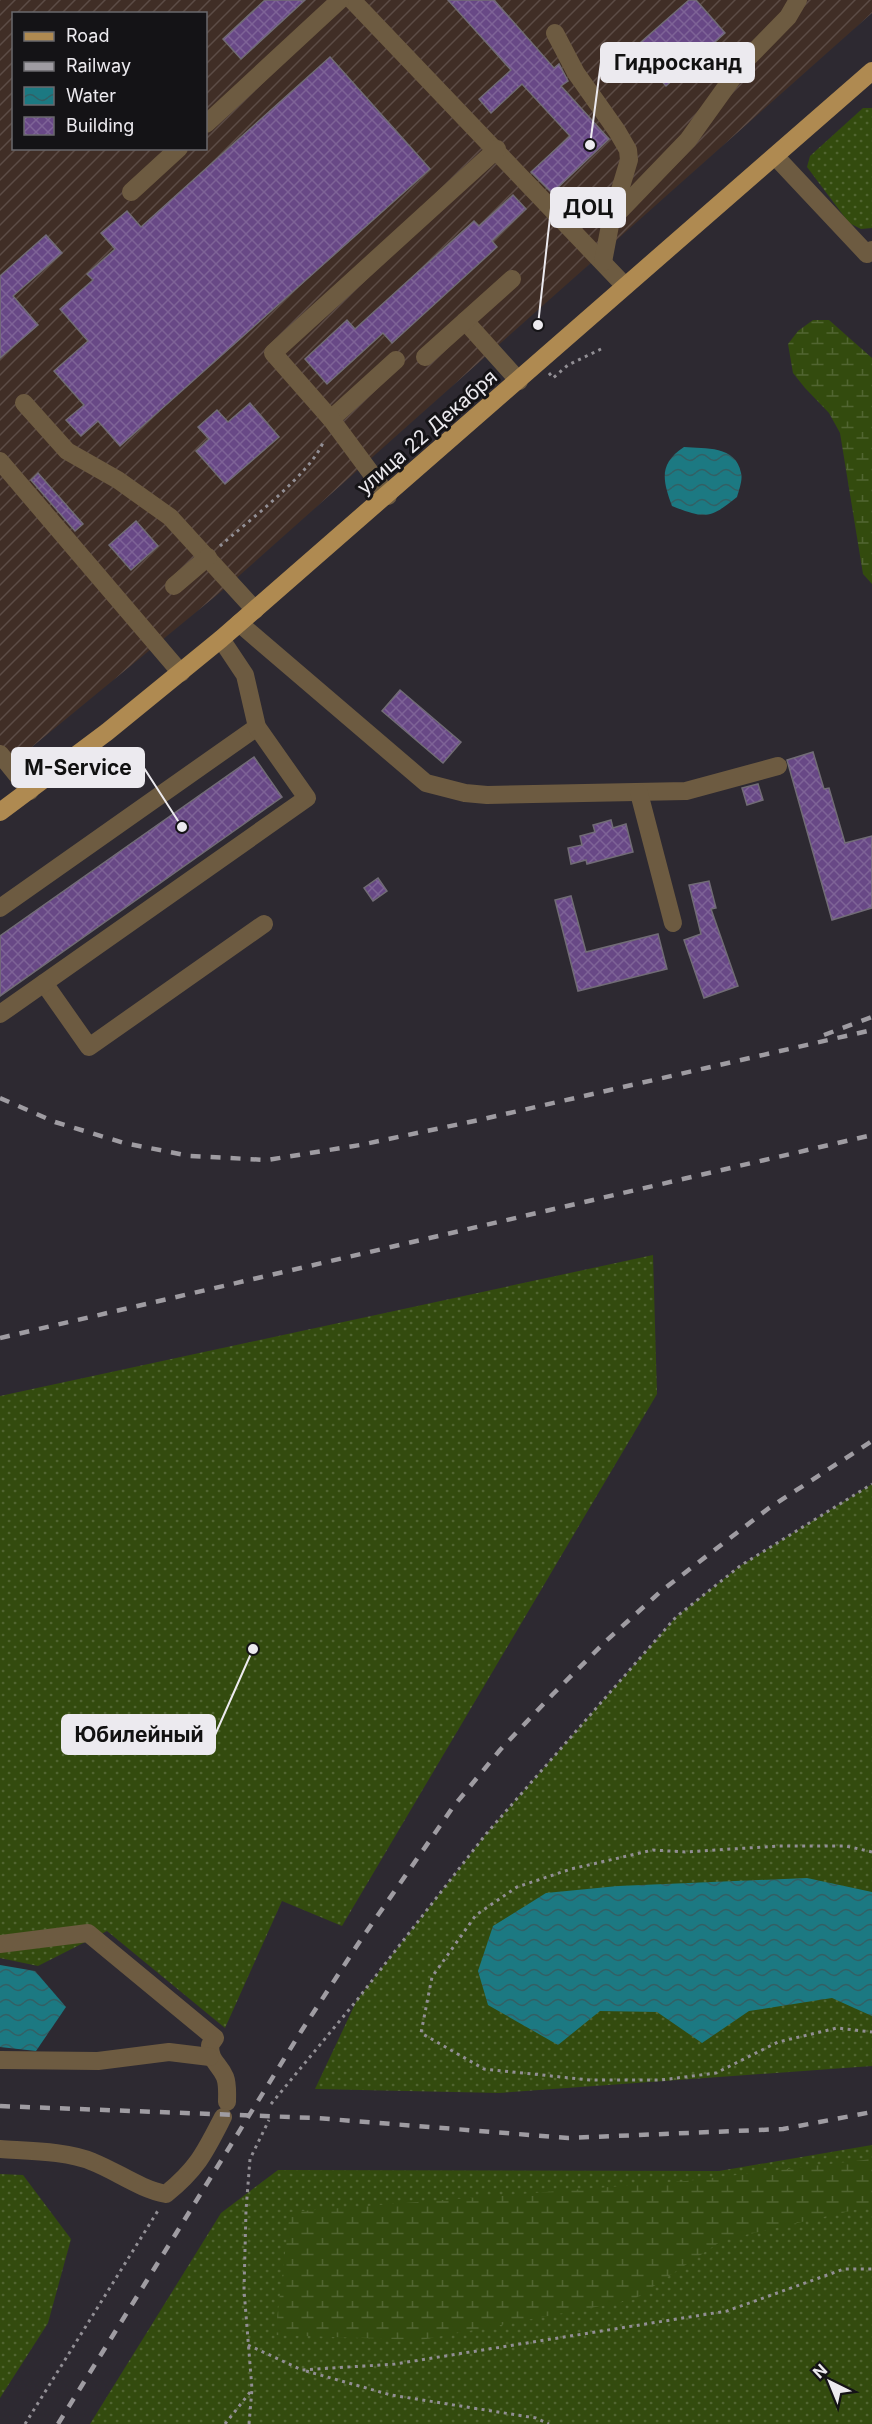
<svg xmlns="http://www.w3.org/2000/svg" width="872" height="2424" font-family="Inter,sans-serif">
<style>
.industrial{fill:url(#industrial-furrows);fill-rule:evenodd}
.grass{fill:url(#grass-dots)}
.wetland{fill:url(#wetland-marsh)}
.water{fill:url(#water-waves)}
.building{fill:url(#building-cross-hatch);stroke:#716c76;stroke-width:1.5}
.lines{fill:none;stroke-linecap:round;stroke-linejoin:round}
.path{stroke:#928f95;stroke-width:3;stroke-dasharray:3 4.5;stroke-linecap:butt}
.minor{stroke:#6d5b41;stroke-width:18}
.major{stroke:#af8a51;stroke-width:18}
.rail{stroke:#9f9ca2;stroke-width:4.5;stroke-dasharray:10 10;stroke-linecap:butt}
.labels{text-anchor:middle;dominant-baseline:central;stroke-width:6;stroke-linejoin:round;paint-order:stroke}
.street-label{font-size:20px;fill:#eceaef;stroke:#141316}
.leader{fill:none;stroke:#eceaef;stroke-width:2}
.callout-dot{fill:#eceaef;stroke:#141316;stroke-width:2}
.callout{fill:#eceaef;stroke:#eceaef;stroke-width:2}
.callout-label{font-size:21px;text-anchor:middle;font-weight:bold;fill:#111}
</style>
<defs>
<pattern id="industrial-furrows" width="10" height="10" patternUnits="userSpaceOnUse" patternTransform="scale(1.5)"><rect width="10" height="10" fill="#402e26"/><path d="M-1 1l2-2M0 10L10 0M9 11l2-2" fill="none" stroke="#5c4c46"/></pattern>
<pattern id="grass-dots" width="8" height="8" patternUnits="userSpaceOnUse" patternTransform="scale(1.5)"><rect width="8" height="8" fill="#334b0e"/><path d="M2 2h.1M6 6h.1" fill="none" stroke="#516531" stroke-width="1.8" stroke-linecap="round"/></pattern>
<pattern id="wetland-marsh" width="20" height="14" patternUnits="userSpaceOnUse" patternTransform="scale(1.5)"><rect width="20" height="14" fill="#334b0e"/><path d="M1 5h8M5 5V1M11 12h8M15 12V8" fill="none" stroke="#516531"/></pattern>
<pattern id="water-waves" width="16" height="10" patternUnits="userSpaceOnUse" patternTransform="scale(1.5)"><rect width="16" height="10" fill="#1c7982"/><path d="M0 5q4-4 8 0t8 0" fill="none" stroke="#326065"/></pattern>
<pattern id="building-cross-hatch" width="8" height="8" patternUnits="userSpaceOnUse" patternTransform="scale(1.5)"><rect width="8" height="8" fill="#684886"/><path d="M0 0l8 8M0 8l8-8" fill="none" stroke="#7e6397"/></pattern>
</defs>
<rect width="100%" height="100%" fill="#2d2931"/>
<path class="industrial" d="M0 0H872V13L223 590 27 751 0 769ZM14 14H206V148H14Z"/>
<g class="grass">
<path d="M863 108H872V228L861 229 849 223 807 167 810 156Z"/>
<path d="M653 1255 657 1394 342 1926 282 1901 225 2028 107 1931 38 1966 0 1958V1396Z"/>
<path d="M872 1484V2066L499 2093 315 2089 357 2000 486 1834 676 1617 740 1566Z"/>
<path d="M872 2145V2424H90L221 2213 278 2170 719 2171Z"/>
<path d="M0 2174 23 2175 71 2239 48 2323 0 2398Z"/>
</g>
<g class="wetland">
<path d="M813 320H829L872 358V584L863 574 840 433 829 413 805 388 793 373 788 344 798 331Z"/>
<path d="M872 2159V2206L723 2240 633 2300 421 2340 275 2335 290 2212 686 2181Z"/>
</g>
<g class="water">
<path d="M684 447C705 449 736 445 741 473 743 479 739 490 737 497 710 519 705 519 672 506 663 481 658 464 684 447Z"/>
<path d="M807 1878 872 1892V2016L832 1998 749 2011 702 2043 657 2012 600 2011 558 2045 488 2005 478 1971 493 1926 546 1893 618 1886Z"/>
<path d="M0 1965 35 1971 66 2007 36 2051 0 2047Z"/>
</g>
<g class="building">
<path d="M265 0H305L241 59 223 39Z"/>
<path d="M448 0H494L554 68 559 64 568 81 561 86 609 139 552 193 531 172 570 136 522 84 491 113 479 99 511 70Z"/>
<path d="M689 0H696L725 33 666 86 633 49Z"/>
<path d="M330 57 430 169 120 446 98 421 81 436 66 420 84 405 54 371 88 341 60 309 93 280 87 274 115 249 101 233 127 211 141 227Z"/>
<path d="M513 195 526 209 492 241 497 247 392 343 383 333 327 384 305 359 347 320 355 329 474 221 479 226Z"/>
<path d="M46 235 62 253 13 296 38 325 0 358V276Z"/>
<path d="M250 403 279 437 225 484 196 451 209 439 198 427 217 410 228 422Z"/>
<path d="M38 473 83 524 75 531 31 480Z"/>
<path d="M136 521 158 546 131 570 109 545Z"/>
<path d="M400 690 461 742 443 763 382 711Z"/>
<path d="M813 752 824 789 829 788 845 843 872 836V908L832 920 787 760Z"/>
<path d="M254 757 282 797 0 996V936Z"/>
<path d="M758 784 763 800 747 805 742 788Z"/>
<path d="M611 820 613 828 626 824 633 852 587 864 586 860 571 864 568 848 582 845 580 836 595 832 593 825Z"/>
<path d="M378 878 387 891 373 901 364 888Z"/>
<path d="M709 881 716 908 711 909 738 986 704 998 684 940 701 934 689 885Z"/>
<path d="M571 896 586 952 658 934 667 969 578 991 555 900Z"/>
</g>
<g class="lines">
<g class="path">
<path d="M549 373 553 378 568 365 601 349"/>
<path d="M220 546C247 522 313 472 324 440"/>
<path d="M872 1852 846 1846H779L685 1852 653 1850 571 1869 517 1887 476 1915 432 1977 421 2033 484 2069 590 2080H661L716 2073 778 2042 837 2028 872 2032"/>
<path d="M271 2104 357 2000 486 1834 676 1617 740 1566 872 1484"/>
<path d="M248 2345 302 2370 395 2364 727 2311 844 2269H872"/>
<path d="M306 2371 391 2395 536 2418 549 2424"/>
<path d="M25 2424 159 2209"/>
<path d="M225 2424 251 2391"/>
<path d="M249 2424 252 2389 244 2290 246 2210 250 2159 269 2120"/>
</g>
<g class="minor">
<path d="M352 0 625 286"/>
<path d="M555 33 576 73 617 131 628 150 629 160 611 220 603 262"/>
<path d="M206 124 340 0"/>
<path d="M775 156 867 254 872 250"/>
<path d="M131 192 179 148"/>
<path d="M611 220 688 140 744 62 788 17 798 0"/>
<path d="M465 321 519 381"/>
<path d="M425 357 512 279"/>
<path d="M24 403 67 451 118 480 170 517 255 610"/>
<path d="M331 419 396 360"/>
<path d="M0 461 181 673"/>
<path d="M388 496 331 419 273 353 497 149"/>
<path d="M174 586 208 557"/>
<path d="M239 623 426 783 465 793 487 795 686 791 778 766"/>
<path d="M0 754 30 791"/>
<path d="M639 793 673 923"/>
<path d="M0 908 257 727"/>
<path d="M44 983 89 1047 264 924"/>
<path d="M0 1014 307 798 257 727 245 675 221 639"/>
<path d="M0 1944 88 1933 215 2038 210 2045C210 2062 219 2063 225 2077 228 2085 227 2094 227 2102"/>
<path d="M0 2060 98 2061 169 2052 210 2057"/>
<path d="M0 2149C28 2151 68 2151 93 2162 118 2172 140 2189 166 2194 198 2168 205 2152 223 2117"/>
</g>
<path class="major" d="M0 812 107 732 221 639 872 71"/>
<g class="rail">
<path d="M824 1035 872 1017"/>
<path d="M0 1098 55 1122 124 1143 190 1156 267 1160 360 1145 479 1120 872 1030"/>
<path d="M0 1338 872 1135"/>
<path d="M0 2106 316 2118 568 2138 783 2129 872 2112"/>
<path d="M58 2424 302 2030 360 1941 453 1807 500 1750 553 1694 606 1641 660 1592 769 1508 872 1441"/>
</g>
</g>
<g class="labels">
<g class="street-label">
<text transform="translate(427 432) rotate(-41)">улица 22 Декабря</text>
</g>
</g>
<path class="leader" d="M590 145L601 62M538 325L551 208M182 827L144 768M253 1649L215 1735"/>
<g class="callout-dot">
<circle cx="590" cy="145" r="6"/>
<circle cx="538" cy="325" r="6"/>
<circle cx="182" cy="827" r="6"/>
<circle cx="253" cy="1649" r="6"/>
</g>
<g class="callout">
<rect x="601" y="43" width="153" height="39" rx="6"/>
<rect x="551" y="188" width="74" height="39" rx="6"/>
<rect x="12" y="748" width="132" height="39" rx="6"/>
<rect x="62" y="1715" width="153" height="39" rx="6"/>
</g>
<g class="callout-label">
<text x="678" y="70">Гидросканд</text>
<text x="588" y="215">ДОЦ</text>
<text x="78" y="775">M-Service</text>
<text x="139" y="1742">Юбилейный</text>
</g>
<rect x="12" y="12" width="195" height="138" fill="#141316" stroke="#6a696d" stroke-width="1.5"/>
<rect x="24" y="32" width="30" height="9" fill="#af8a51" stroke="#6a696d" stroke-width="1.5"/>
<text x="66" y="42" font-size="18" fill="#eceaef">Road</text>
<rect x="24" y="62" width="30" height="9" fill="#9f9ca2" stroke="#6a696d" stroke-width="1.5"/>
<text x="66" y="72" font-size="18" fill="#eceaef">Railway</text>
<rect x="24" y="87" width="30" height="18" fill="url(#water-waves)" stroke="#6a696d" stroke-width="1.5"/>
<text x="66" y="102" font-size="18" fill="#eceaef">Water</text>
<rect x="24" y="117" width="30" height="18" fill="url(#building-cross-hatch)" stroke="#6a696d" stroke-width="1.5"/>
<text x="66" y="132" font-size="18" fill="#eceaef">Building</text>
<g transform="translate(830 2382) rotate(317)" stroke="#141316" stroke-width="4.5" paint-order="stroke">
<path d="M0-4.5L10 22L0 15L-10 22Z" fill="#eceaef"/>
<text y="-9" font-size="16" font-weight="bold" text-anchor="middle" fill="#eceaef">N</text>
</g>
</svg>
